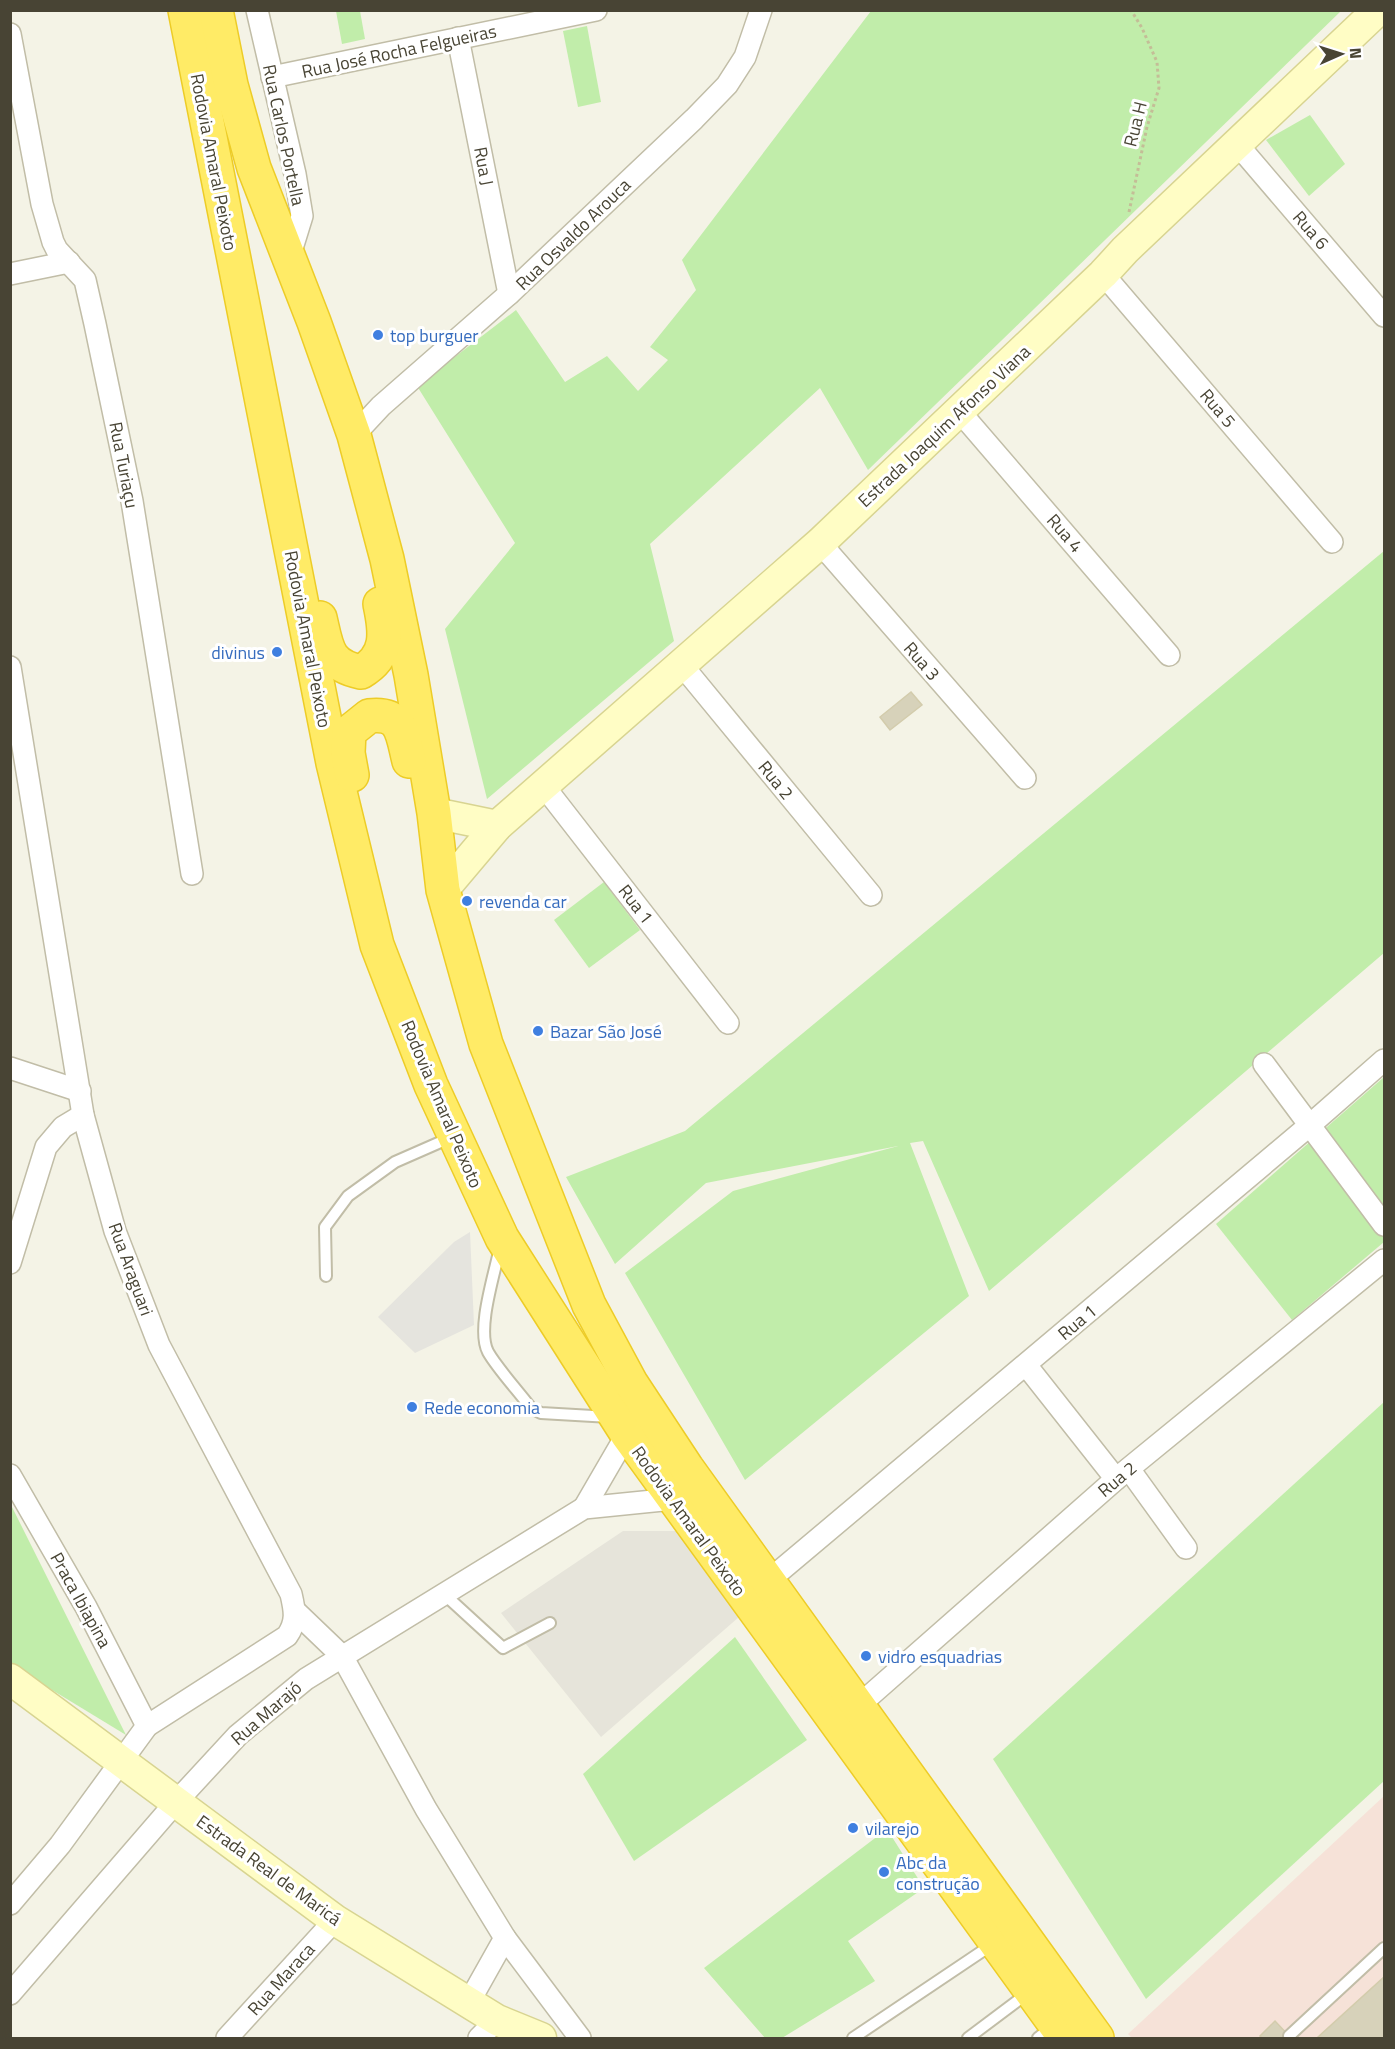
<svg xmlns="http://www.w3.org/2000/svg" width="1395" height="2049" font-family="'Titillium Web',sans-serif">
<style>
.industrial{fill:#e6e4da}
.medical{fill:#f6e2d8}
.green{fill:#c1edaa}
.parking{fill:#e5e4de}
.building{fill:#d7d2ba;stroke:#d3ccac;stroke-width:1.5}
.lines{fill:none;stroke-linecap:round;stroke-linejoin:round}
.lane-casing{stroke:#c1bda7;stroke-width:14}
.street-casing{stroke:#c1bda7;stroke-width:24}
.secondary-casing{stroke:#d8d491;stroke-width:33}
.highway-casing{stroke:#edcc27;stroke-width:36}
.path{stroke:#c4bd97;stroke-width:3;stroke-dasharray:3 3;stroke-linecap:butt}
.lane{stroke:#fff;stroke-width:10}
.street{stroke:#fff;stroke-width:21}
.secondary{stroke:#fffdc5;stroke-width:30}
.highway{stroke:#ffeb66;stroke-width:33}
.shop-dot{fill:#3f7fe0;stroke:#fff;stroke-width:2}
.labels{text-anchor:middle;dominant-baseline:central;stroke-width:6;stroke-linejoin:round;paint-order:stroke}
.street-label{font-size:18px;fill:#484434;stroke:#fff}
.shop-label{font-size:18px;fill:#366cbe;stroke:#fff;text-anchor:start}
</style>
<rect width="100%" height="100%" fill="#f4f3e6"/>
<path class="industrial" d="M623 1531H680L739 1617 601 1737 501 1613Z"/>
<path class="medical" d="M1384 1796V2038H1132L1128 2034Z"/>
<g class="green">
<path d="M336 11H360L365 39 342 44Z"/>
<path d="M871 11H1341L868 470 820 388 650 544 674 641 487 799 445 629 515 543 417 386 516 310 565 382 607 356 638 391 668 360 650 347 696 290 682 260Z"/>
<path d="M587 26 601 102 578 107 563 31Z"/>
<path d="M1310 115 1345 164 1309 196 1266 140Z"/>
<path d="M1384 551V953L989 1291 923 1141 910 1143 969 1296 745 1480 625 1273 733 1191 898 1146 706 1183 615 1264 566 1177 685 1131Z"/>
<path d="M604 882 640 930 589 968 554 920Z"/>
<path d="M1384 1077V1242L1292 1320 1216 1224Z"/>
<path d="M1384 1402V1781L1146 1999 993 1759Z"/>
<path d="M11 1505 126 1735 11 1665Z"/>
<path d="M735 1637 807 1740 634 1861 583 1774Z"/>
<path d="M887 1829 924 1888 848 1941 875 1981 782 2038H765L704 1968Z"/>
</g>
<path class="parking" d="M470 1232 474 1325 415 1353 378 1317 454 1242Z"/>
<g class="building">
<path d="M911 692 922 705 890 730 880 717Z"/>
<path d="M1384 1977V2038H1320L1318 2037Z"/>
<path d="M1275 2021 1291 2038H1262L1260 2036Z"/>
</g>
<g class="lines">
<g class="lane-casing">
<g id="lane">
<path d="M500 1247C495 1273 476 1329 488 1352 497 1368 519 1392 531 1408L541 1413 610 1417"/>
<path d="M326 1276 325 1227 348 1196 395 1162 452 1137"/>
<path d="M444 1594 503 1648 550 1623"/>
<path d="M1289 2036 1384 1948"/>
<path d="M853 2038 993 1944"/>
<path d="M968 2038 1028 1993"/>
<path d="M1038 2038 1053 2026"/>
</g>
</g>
<g class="street-casing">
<g id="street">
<path d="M257 10 295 174 302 216 289 258"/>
<path d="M10 34 42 204 53 242 57 250 85 280 95 324 132 501 192 874"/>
<path d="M458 38 509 294"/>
<path d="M272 77 596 10"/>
<path d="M1237 144 1384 316"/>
<path d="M10 274 69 262"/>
<path d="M1103 274 1332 542"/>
<path d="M960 412 1169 655"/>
<path d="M354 435 381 406 509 294 694 119 727 85 745 57 761 10"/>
<path d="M820 543 1025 778"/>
<path d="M681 664 871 895"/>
<path d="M10 667 83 1115 115 1231 159 1345 291 1594C295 1611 297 1622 287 1636L147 1726 60 1845 10 1904"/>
<path d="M543 785 728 1023"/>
<path d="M1264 1064 1384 1225"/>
<path d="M10 1068 80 1091"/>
<path d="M10 1263 46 1147 63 1127 83 1115"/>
<path d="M1026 1365 1116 1479"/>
<path d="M1129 1469 1186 1548"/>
<path d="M10 1475 86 1607 147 1726"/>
<path d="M584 1508 627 1434"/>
<path d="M768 1581 1310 1125 1384 1060"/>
<path d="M295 1611 342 1656 426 1809 505 1938 469 2002"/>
<path d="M857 1707 1116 1479 1384 1260"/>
<path d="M505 1938 580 2038"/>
<path d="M10 1994 176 1802 238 1735 306 1679 584 1508 673 1499"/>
<path d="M227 2038 335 1920"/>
<path d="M479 2038 497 2020"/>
</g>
</g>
<g class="secondary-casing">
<g id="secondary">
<path d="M434 813 497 826"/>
<path d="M443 890 497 826 820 543 1103 274 1125 250 1378 10"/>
<path d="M10 1679 335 1920 497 2020 541 2038"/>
</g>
</g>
<g class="highway-casing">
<g id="highway">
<path d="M185 10 333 763 377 945 431 1085 502 1238 627 1434 1065 2038"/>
<path d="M216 10 231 85 254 168 314 322 354 435 387 559 411 675 434 813 443 890 486 1044 589 1305 631 1383 687 1468 1097 2038"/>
<path d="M320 618C327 648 327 665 361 672 389 656 386 632 380 604"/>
<path d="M352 775 348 753 349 732 369 716C403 712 402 734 409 761"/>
</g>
</g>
<path class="path" d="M1129 212 1147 127 1159 88 1157 62 1142 28 1131 10"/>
<use href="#lane" class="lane"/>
<use href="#street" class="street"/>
<use href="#secondary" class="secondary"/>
<use href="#highway" class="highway"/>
</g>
<g class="shop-dot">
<circle cx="378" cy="335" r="6"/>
<circle cx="277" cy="652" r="6"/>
<circle cx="467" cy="901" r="6"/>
<circle cx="538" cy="1031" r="6"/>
<circle cx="412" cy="1407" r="6"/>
<circle cx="866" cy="1656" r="6"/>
<circle cx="853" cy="1828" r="6"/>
<circle cx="884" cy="1872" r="6"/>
</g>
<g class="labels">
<g class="street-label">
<text transform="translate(399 51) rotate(-12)">Rua José Rocha Felgueiras</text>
<text transform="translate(1135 124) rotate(-76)">Rua H</text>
<text transform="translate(284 135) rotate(78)">Rua Carlos Portella</text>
<text transform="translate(214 162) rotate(79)">Rodovia Amaral Peixoto</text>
<text transform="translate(484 166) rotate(79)">Rua J</text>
<text transform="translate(1311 230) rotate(49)">Rua 6</text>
<text transform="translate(573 234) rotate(-44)">Rua Osvaldo Arouca</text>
<text transform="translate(1218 408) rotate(50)">Rua 5</text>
<text transform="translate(944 426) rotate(-43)">Estrada Joaquim Afonso Viana</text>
<text transform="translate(124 465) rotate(79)">Rua Turiaçu</text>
<text transform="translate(1065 533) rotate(49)">Rua 4</text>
<text transform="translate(308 639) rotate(79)">Rodovia Amaral Peixoto</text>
<text transform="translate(922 661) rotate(49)">Rua 3</text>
<text transform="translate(776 780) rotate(51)">Rua 2</text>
<text transform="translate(636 904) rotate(52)">Rua 1</text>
<text transform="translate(442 1104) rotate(67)">Rodovia Amaral Peixoto</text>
<text transform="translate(131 1269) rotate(70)">Rua Araguari</text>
<text transform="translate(1077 1322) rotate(-40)">Rua 1</text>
<text transform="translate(1117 1479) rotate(-40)">Rua 2</text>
<text transform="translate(689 1521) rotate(54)">Rodovia Amaral Peixoto</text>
<text transform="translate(81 1600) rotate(61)">Praca Ibiapina</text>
<text transform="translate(266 1713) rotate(-41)">Rua Marajó</text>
<text transform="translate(269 1870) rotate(36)">Estrada Real de Maricá</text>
<text transform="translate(281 1979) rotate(-48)">Rua Maraca</text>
</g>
<g class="shop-label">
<text x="390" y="335">top burguer</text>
<text x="265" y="652" text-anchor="end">divinus</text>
<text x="479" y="901">revenda car</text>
<text x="550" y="1031">Bazar São José</text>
<text x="424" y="1407">Rede economia</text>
<text x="878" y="1656">vidro esquadrias</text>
<text x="865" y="1828">vilarejo</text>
<text x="896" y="1862">Abc da<tspan x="896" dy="21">construção</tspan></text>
</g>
</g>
<rect width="1395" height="2049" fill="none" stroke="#484434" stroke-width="24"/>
<g transform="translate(1341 54) rotate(87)" stroke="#ffffff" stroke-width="4.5" paint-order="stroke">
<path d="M0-4.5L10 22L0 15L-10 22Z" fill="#484434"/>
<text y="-9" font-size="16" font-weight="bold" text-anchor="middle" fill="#484434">N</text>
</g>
</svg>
